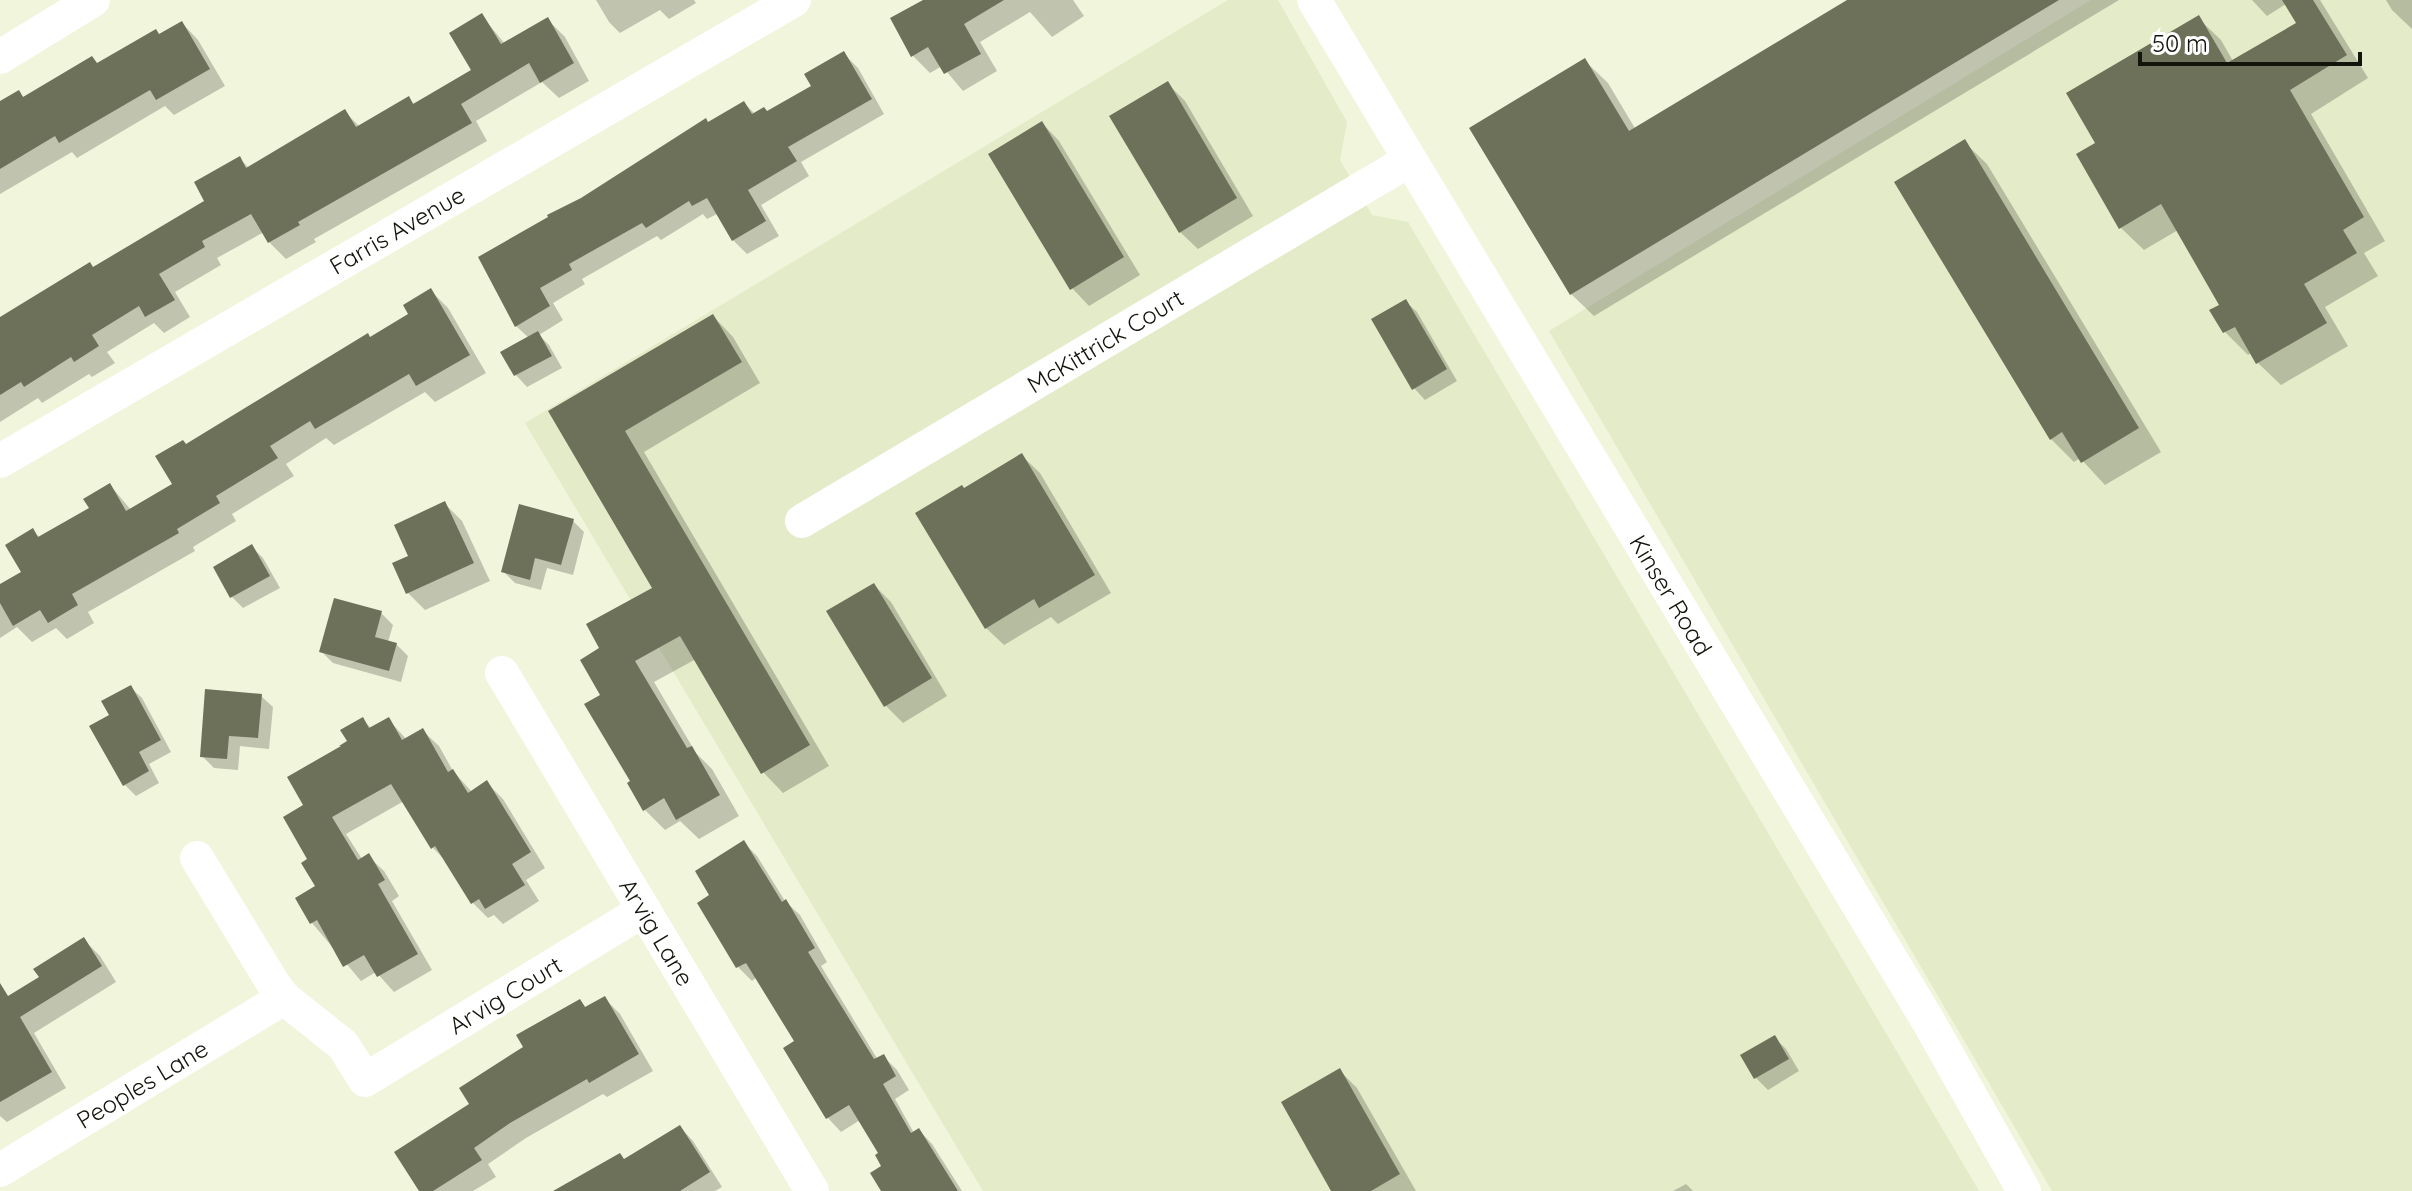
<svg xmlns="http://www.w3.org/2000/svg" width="2412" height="1191" font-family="Quicksand,sans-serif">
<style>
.built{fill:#e4ebc9}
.shadow{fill:#0003}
.building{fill:#6d715a}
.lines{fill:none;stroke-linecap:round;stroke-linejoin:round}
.minor{stroke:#fff;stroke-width:34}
.labels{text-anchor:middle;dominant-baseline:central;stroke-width:7;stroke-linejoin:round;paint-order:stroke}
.street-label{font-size:24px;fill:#13150c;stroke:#fff}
</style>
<rect width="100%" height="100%" fill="#f0f5db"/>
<g class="built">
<path d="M1228 0H1278L1347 122 1340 160 1372 215 1408 222 1979 1191H983L525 423Z"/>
<path d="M2091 0H2412V1191H2052L1549 331Z"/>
</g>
<g class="shadow">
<path d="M596 0H694L696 3 669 19 660 10 620 33 609 22Z"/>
<path d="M927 0H1073L1084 16 1052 37 1030 12 980 42 997 71 963 91 942 66 930 73 913 56Z"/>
<path d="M1851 0H2119L1594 316 1571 294 1585 61 1608 83 1636 130Z"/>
<path d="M2252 0H2320L2368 78 2311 114 2385 241 2364 253 2378 276 2325 307 2348 346 2281 385 2258 363 2252 352 2248 355 2225 332 2222 305 2178 230 2144 250 2121 228 2098 144 2198 18 2221 40 2233 61 2299 24 2286 4 2267 16Z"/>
<path d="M2386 0H2412V29L2392 10Z"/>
<path d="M482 16 505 44 548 20 565 37 589 81 559 98 542 82 476 121 487 141 314 239 316 242 286 259 269 242 264 232 217 258 221 265 175 292 190 317 164 333 154 323 107 352 115 363 92 377 89 374 42 403 38 398 0 422V320L94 269 207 201 240 159 249 168 345 112 360 127 409 98 415 105 474 71Z"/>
<path d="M182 23 198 40 225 86 174 115 165 106 77 158 72 152 0 194V104L19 92 24 98 160 36Z"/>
<path d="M844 54 858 68 884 114 801 162 809 176 761 205 779 236 747 254 733 240 717 214 707 219 703 214 661 240 657 236 582 279 585 284 553 303 563 320 539 335 549 345 562 368 527 387 516 375 503 352 529 338 516 326 582 200 744 103 755 114 768 113 813 87Z"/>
<path d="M1167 83 1185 101 1253 216 1198 249 1180 232Z"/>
<path d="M1042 123 1059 141 1140 275 1089 306 1072 288Z"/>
<path d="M1964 142 1987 164 2161 452 2105 485 2080 458 2074 462 2051 439Z"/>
<path d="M431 291 448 308 486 373 435 402 425 392 334 445 326 438 286 464 294 476 232 514 236 521 193 547 195 551 88 612 94 623 67 639 56 628 32 642 17 627 0 638V587L23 573 33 531 40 538 91 509 110 485 131 510 175 485 187 446 411 314Z"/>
<path d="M1405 301 1417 312 1457 381 1425 400 1414 388Z"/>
<path d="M713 316 733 337 760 383 644 452 829 766 783 793 763 772 696 659 654 682 696 753 712 769 739 816 699 839 680 821 665 830 645 810 632 782 603 696 602 649 655 589 550 412Z"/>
<path d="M1022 456 1040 473 1111 593 1058 624 1051 617 1004 645 986 628 964 490Z"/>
<path d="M445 504 462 521 490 581 425 610 408 593 410 557Z"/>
<path d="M572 520 584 532 573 575 547 568 541 590 515 583 504 572Z"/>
<path d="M252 547 263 558 280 588 243 608 232 597Z"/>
<path d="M874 585 891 602 947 696 903 723 886 706Z"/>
<path d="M381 613 393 625 388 642 396 644 408 656 401 682 333 663 322 652Z"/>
<path d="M130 687 142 698 171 752 149 764 159 783 136 796 125 785 112 716Z"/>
<path d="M261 696 273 707 269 749 240 746 238 770 214 768 202 756Z"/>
<path d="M388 719 407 740 423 731 439 746 453 771 472 792 487 783 503 799 545 868 526 880 539 901 503 924 494 915 488 918 473 903 447 862 433 848 404 801 346 834 362 859 368 856 384 871 399 896 392 901 432 970 394 992 376 972 361 981 312 923 318 887 310 860 306 806 363 720 372 729Z"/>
<path d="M743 842 757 856 785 901 800 915 827 962 821 966 878 1060 883 1056 897 1070 909 1090 895 1099 914 1133 919 1130 932 1144 962 1191H883L884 1167 880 1154 860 1120 841 1132 828 1118 786 1048 796 1041 757 977 752 981 738 967 712 895Z"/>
<path d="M84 940 100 956 116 982 34 1033 66 1088 7 1122 0 1116V1002L42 978Z"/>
<path d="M604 998 620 1014 653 1071 607 1097 603 1094 526 1138 488 1164 496 1177 473 1191H421L472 1105 526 1048 580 1001 587 1009Z"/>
<path d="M1775 1038 1786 1049 1799 1071 1768 1090 1756 1078 1743 1056Z"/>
<path d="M1339 1070 1357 1088 1416 1191H1334Z"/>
<path d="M680 1127 693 1141 722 1187 715 1191H575Z"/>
<path d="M1686 1184 1693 1191H1673Z"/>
</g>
<g class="building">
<path d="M923 0H1004L964 24 981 54 944 74 928 47 911 57 890 18Z"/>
<path d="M1847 0H2059L1570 295 1469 128 1585 58 1629 131Z"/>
<path d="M2282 0H2313L2347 55 2290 90 2364 217 2343 230 2357 253 2304 284 2327 323 2256 364 2235 327 2223 333 2209 310 2219 305 2161 204 2119 229 2076 154 2095 143 2066 93 2199 15 2227 63 2296 23Z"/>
<path d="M482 13 501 44 548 17 574 63 540 83 529 63 461 104 472 123 298 222 300 225 268 243 251 214 202 241 205 247 159 274 175 300 145 317 139 306 92 335 99 346 74 362 71 357 24 387 21 382 0 395V317L90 262 93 267 204 201 194 182 240 156 246 168 345 109 356 127 409 96 413 104 471 70 449 33Z"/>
<path d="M182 21 210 69 156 100 150 90 59 143 55 136 0 169V101L19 90 23 97 92 56 97 63 156 29 159 34Z"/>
<path d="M844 51 872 99 788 147 797 161 748 190 766 221 732 241 707 198 692 206 689 201 646 228 642 223 569 264 572 270 540 288 550 306 515 327 478 257 548 217 547 215 581 198 706 118 708 122 744 101 752 114 764 107 767 111 811 86 804 74Z"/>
<path d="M1168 81 1237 198 1179 233 1109 116Z"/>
<path d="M1042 121 1124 257 1070 290 988 154Z"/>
<path d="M1965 139 2139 428 2081 463 2062 432 2050 440 1894 182Z"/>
<path d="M431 288 470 355 416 386 409 374 315 429 310 421 270 446 278 458 216 496 220 503 177 529 179 533 72 594 78 605 48 623 40 610 13 626 0 603V584L21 572 5 545 33 528 38 537 89 508 83 499 110 483 126 511 172 484 155 456 183 440 186 444 368 333 370 337 408 314 403 305Z"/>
<path d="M1406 299 1447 369 1412 390 1371 319Z"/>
<path d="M713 314 742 362 625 431 810 745 761 774 680 636 635 661 687 748 692 746 720 795 676 820 664 798 643 811 627 783 630 781 584 704 600 695 580 660 599 648 586 624 652 588 548 411Z"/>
<path d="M538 331 552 356 514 376 500 352Z"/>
<path d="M1022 453 1095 575 1039 608 1034 599 985 629 915 513 962 485 964 488Z"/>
<path d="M445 501 474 563 406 594 392 563 408 556 394 525Z"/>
<path d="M519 504 574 519 561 565 535 558 530 580 501 572Z"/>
<path d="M252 544 270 576 230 598 213 567Z"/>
<path d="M874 583 932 678 884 707 826 611Z"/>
<path d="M334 598 382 611 375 637 397 643 389 671 319 652Z"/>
<path d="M131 685 161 740 139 752 149 771 123 786 89 726 109 715 101 701Z"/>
<path d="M205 689 262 694 258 738 229 736 227 759 200 757Z"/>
<path d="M363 717 369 728 389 717 402 740 423 728 448 772 453 769 468 793 487 780 531 852 512 864 525 885 485 909 479 899 471 904 435 846 431 849 391 784 332 817 358 860 369 853 385 880 378 884 418 954 377 977 364 955 343 967 317 920 310 924 295 898 315 886 301 863 307 859 283 817 303 805 287 777 341 746H339L347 741 340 730Z"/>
<path d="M744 840 782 902 786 899 815 948 808 952 874 1059 884 1054 896 1076 883 1084 911 1133 919 1128 958 1191H881L870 1173 881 1166 875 1155 878 1153 849 1105 826 1119 783 1048 794 1041 746 963 736 968 697 903 709 895 695 871Z"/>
<path d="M84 937 102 966 20 1017 52 1072 0 1102V983L8 996 39 977 33 969Z"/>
<path d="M605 996 639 1054 589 1083 587 1079 510 1123 474 1148 482 1160 433 1191H419L394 1152 469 1104 459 1088 523 1047 516 1035 580 999 585 1007Z"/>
<path d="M1775 1035 1789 1059 1754 1079 1740 1055Z"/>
<path d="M1340 1068 1400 1174 1371 1191H1331L1281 1102Z"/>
<path d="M680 1125 710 1172 680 1191H553L620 1153 624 1159Z"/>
</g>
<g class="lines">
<g class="minor">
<path d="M1314 0 1927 1019 2024 1191"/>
<path d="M0 57 93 0"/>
<path d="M0 461 794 0"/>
<path d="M802 521 1408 161"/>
<path d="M502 673 812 1191"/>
<path d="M197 858 274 985 284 998 343 1045 365 1080 644 910"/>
<path d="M0 1170 284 998"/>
</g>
</g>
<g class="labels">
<g class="street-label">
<text transform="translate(397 230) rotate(-30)">Farris Avenue</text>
<text transform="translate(1105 341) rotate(-31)">McKittrick Court</text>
<text transform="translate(1671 595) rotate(59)">Kinser Road</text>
<text transform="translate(657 932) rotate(59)">Arvig Lane</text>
<text transform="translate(505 995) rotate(-31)">Arvig Court</text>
<text transform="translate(142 1084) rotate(-31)">Peoples Lane</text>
</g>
</g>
<path d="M2140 52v12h220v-12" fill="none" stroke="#13150c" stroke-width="4"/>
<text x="2152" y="52" font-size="24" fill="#13150c" stroke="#ffffff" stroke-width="6" paint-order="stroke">50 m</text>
</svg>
